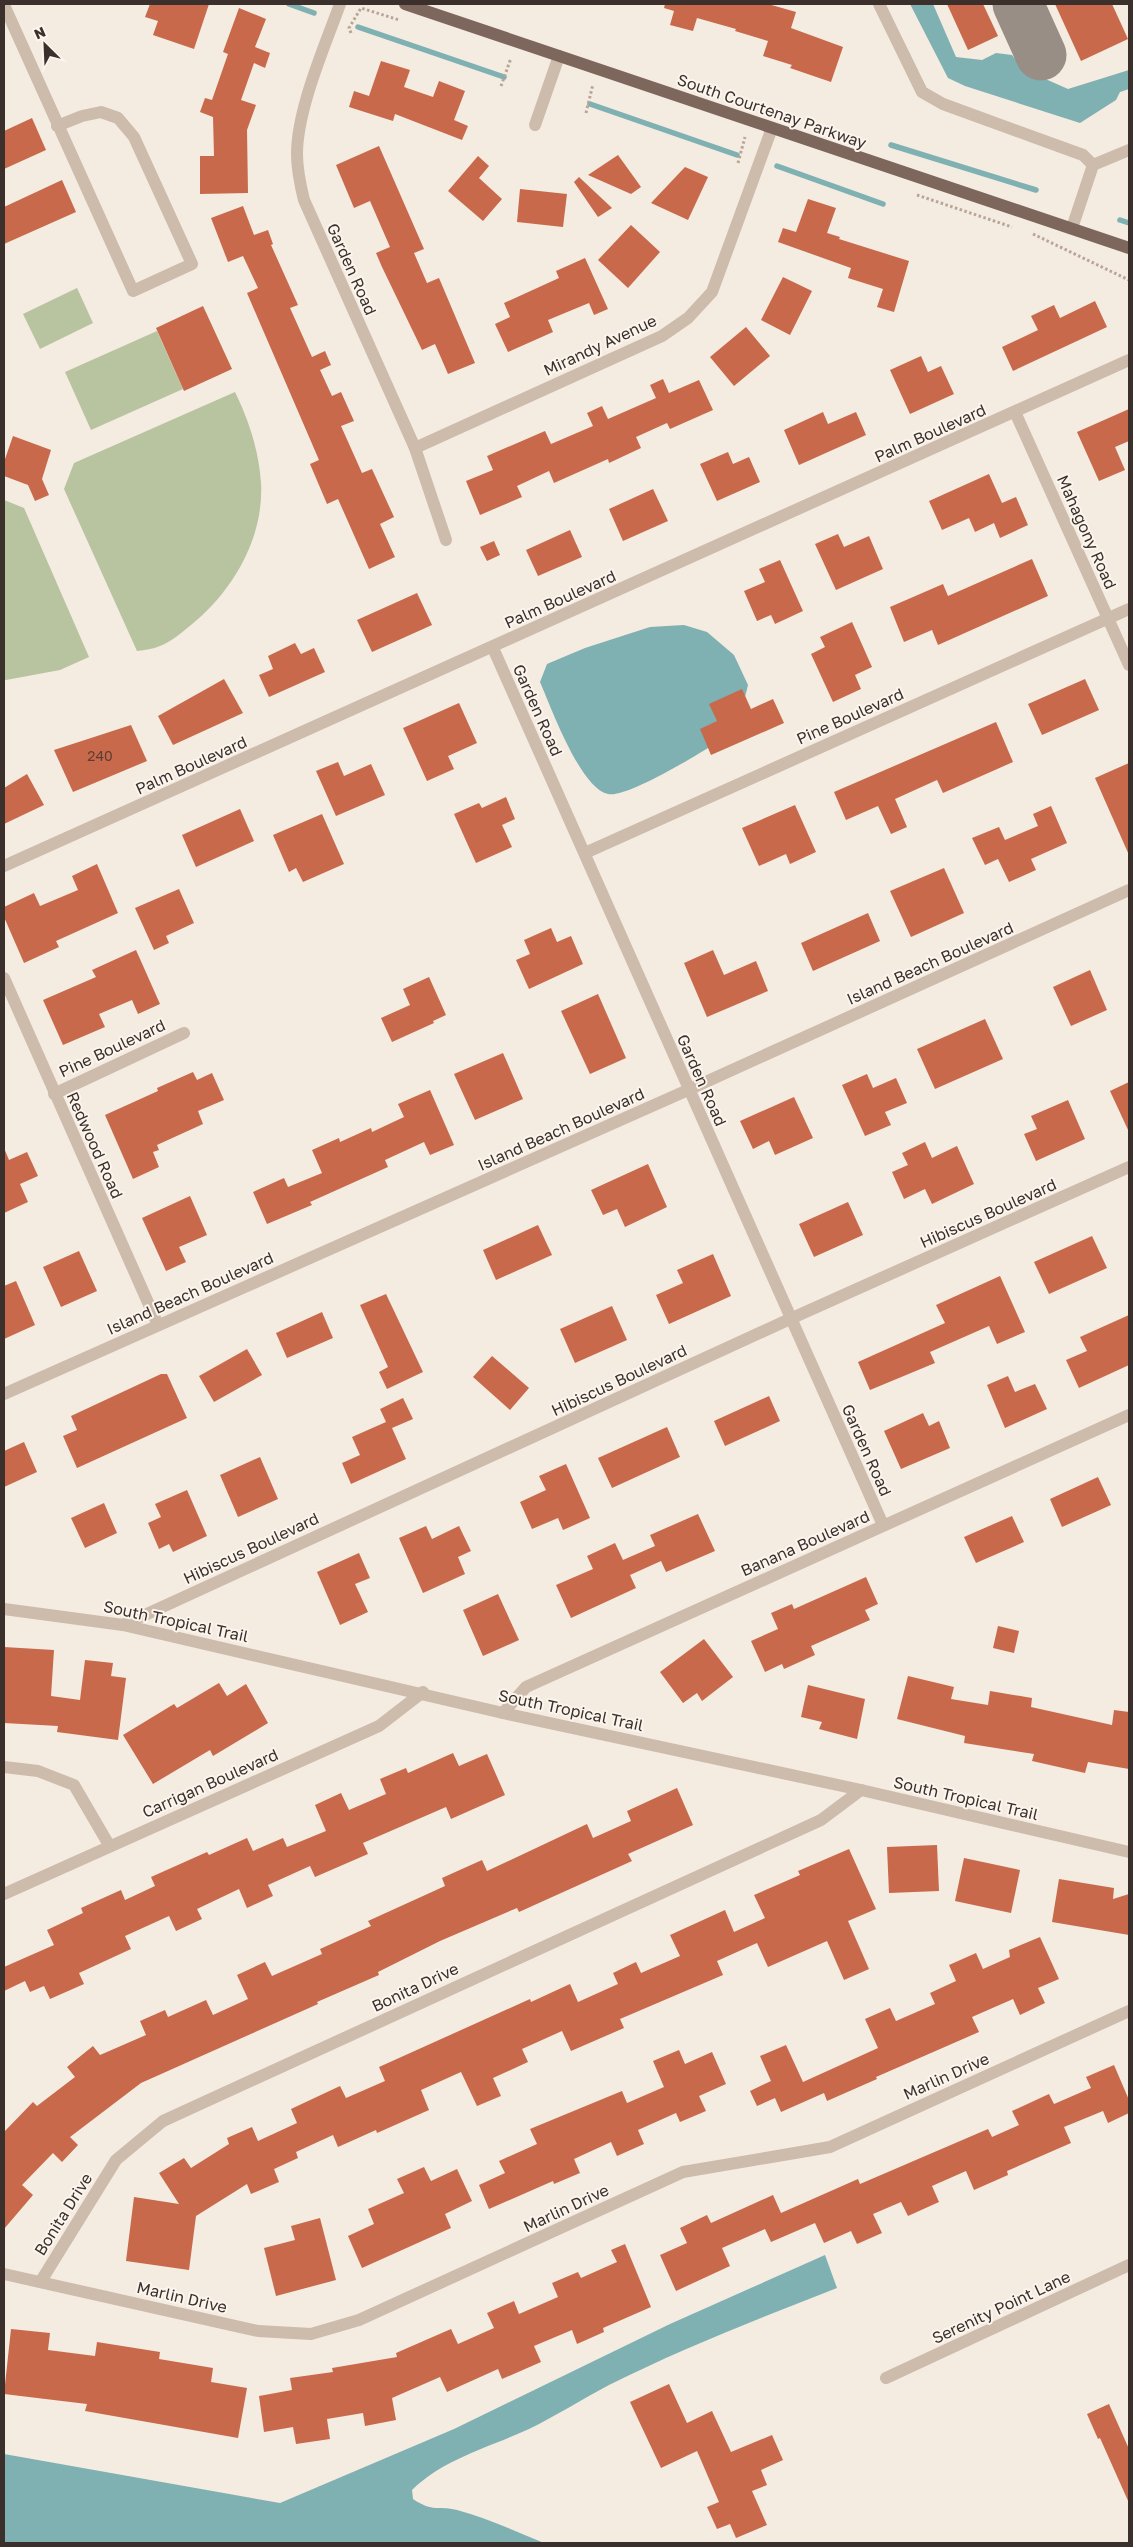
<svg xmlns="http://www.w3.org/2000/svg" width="1133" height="2547" font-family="'Golos Text',sans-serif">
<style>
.green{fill:#b8c4a0}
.water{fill:#7fb0b2}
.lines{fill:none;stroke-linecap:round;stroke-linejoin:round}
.stream{stroke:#7fb0b2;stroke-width:5.5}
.taxiway{stroke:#988e86;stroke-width:51}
.building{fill:#c8694b}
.path{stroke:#b9a596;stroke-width:3;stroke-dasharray:2.5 2.5;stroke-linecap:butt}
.minor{stroke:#cdbbac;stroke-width:12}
.major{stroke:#7d675c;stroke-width:12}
.labels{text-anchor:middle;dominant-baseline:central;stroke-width:4;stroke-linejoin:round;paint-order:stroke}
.number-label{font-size:14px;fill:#5e3e33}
.street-label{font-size:16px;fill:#3b302b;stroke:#fbf5ee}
</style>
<rect width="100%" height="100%" fill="#f4ebe1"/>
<g class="green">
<path d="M77 288 93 323 40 349 23 314Z"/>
<path d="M157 331 183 389 91 430 65 372Z"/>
<path d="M235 392C249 421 259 451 261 483 264 538 233 591 191 625 182 632 171 642 160 646 153 649 145 650 137 651L64 489 74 463Z"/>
<path d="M4 500 24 508 89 657 60 670 6 680H4Z"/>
</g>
<g class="water">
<path d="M910 4H933L956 57 982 60 996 53 1012 55 1023 69 1068 89 1129 70V89L1120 92 1116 100 1080 123 965 86 948 78Z"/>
<path d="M684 625 707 632 734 655 748 685 737 729C718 743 628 799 608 794 580 788 551 707 540 682L547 664 585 648 650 627Z"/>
<path d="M825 2255 837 2288C760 2318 683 2348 609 2385 582 2399 556 2416 529 2429 490 2447 443 2459 412 2490L413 2499C434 2513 437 2505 457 2510 487 2518 515 2531 544 2543H4V2454L280 2503 454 2429 670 2324Z"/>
</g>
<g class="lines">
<g class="stream">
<path d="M289 4 314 13"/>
<path d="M358 27 504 77"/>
<path d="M590 104 737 155"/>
<path d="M891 145 1036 190"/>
<path d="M777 166 883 204"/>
<path d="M1120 220 1129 223"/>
</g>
<path class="taxiway" d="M1018 4 1041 55"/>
</g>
<g class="building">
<path d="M150 4H209L194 49 153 35 158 21 145 17Z"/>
<path d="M665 4H768L796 12 791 28 843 47 831 82 790 68 792 65 763 56 768 41 735 31 736 29 697 18 693 31 670 25 674 11 664 8Z"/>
<path d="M947 4H983L998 36 968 50Z"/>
<path d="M1055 4H1112L1128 39 1081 61Z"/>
<path d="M239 8 266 19 255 47 270 53 265 68 254 63 241 100 256 105 247 130 248 193 200 194V156H214L213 117 200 112 205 98 212 100 228 54 223 52Z"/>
<path d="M381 61 410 70 404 87 433 97 439 81 465 91 454 120 468 126 462 140 395 114 393 121 349 107 354 91 369 96Z"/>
<path d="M32 118 46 150 4 169V131Z"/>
<path d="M379 146 424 249 414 253 427 283 439 278 475 363 448 374 435 344 422 350 382 267 376 253 390 247 370 201 354 208 336 165Z"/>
<path d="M618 155 641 187 631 194 588 175Z"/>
<path d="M478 156 489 166 479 178 502 199 483 221 448 191Z"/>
<path d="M685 167 708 177 688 220 651 203Z"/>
<path d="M579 177 612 208 598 217 574 182Z"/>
<path d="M62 180 76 212 4 244V207Z"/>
<path d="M520 189 567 194 563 227 517 222Z"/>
<path d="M808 199 836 208 827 233 840 237 839 239 909 261 894 312 877 307 883 289 848 278 851 268 778 242 783 228 796 232Z"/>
<path d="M243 206 254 235 268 230 273 244 271 245 298 305 290 308 312 357 325 351 331 365 320 370 332 396 341 392 354 421 341 426 362 473 372 469 394 517 380 524 395 557 369 569 338 499 327 504 310 464 319 460 247 293 258 288 243 256 228 262 211 218Z"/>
<path d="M631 225 660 252 628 288 598 260Z"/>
<path d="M585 258 608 309 594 315 589 303 548 320 553 332 508 352 495 324 510 317 504 303 559 278 556 271Z"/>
<path d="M783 277 812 291 790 335 761 320Z"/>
<path d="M1095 301 1107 327 1013 371 1002 347 1038 330 1031 316 1054 305 1060 318Z"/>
<path d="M203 306 232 369 184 391 156 328Z"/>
<path d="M746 327 770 356 734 386 710 357Z"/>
<path d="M921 356 928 372 941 366 954 394 910 414 890 370Z"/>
<path d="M663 379 669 393 699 380 713 410 670 429 667 423 636 437 641 448 609 463 608 459 554 483 549 471 517 486 522 497 480 515 466 481 493 470 487 456 545 431 551 444 593 426 587 413 602 406 608 419 656 398 650 385Z"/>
<path d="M1129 409V441L1115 447 1125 470 1099 481 1077 432Z"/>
<path d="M823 412 828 424 856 412 866 435 799 465 784 430Z"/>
<path d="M13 436 51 450 42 479 49 495 35 501 28 485 4 476V462Z"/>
<path d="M728 452 733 464 749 457 760 482 717 501 700 464Z"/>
<path d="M989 474 1002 503 1016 497 1028 525 1000 538 994 523 975 532 969 518 942 530 929 501Z"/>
<path d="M653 489 668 521 623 541 609 509Z"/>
<path d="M570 530 582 557 538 576 526 550Z"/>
<path d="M838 534 844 547 869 536 883 569 836 590 815 544Z"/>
<path d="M494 541 500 555 487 561 480 547Z"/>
<path d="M1032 559 1048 596 938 645 932 630 904 642 890 607 943 584 948 596Z"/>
<path d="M780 560 803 611 775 624 771 615 757 621 744 591 765 582 759 569Z"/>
<path d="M417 593 432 625 372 652 357 620Z"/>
<path d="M852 622 872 667 855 675 861 689 833 702 811 654 825 647 820 637Z"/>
<path d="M295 643 301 654 314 648 325 672 269 697 259 675 273 669 268 656Z"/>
<path d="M224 679 243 713 173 745 158 716Z"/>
<path d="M1085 679 1099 710 1042 735 1028 704Z"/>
<path d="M742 689 751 709 773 699 784 723 711 755 700 729 717 721 709 704Z"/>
<path d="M459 703 477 743 448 756 454 769 427 781 403 728Z"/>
<path d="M996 722 1013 762 943 793 937 780 895 799 907 827 891 834 878 806 846 820 834 792Z"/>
<path d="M131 725 147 761 73 792 54 750Z"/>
<path d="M338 762 344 776 371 764 385 795 336 816 316 771Z"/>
<path d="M1129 763V855L1095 778Z"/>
<path d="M27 774 44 805 4 824V788Z"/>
<path d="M506 797 515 819 502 825 512 847 476 863 454 814 479 803 482 808Z"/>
<path d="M795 805 816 852 790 864 786 854 759 866 742 828Z"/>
<path d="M1051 806 1067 843 1031 859 1036 870 1009 882 998 859 985 865 972 838 999 827 1005 840 1038 826 1033 814Z"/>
<path d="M240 809 254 841 196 867 182 835Z"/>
<path d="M322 814 344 864 303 882 296 868 289 872 273 835Z"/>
<path d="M97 864 118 913 56 941 59 947 24 963 4 917V907L34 893 40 906 78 890 72 876Z"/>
<path d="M944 868 964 913 911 937 890 891Z"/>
<path d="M179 889 194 923 166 936 169 943 154 950 135 908Z"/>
<path d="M868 913 880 941 813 971 801 943Z"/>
<path d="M551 928 557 942 571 936 583 964 529 989 516 960 530 954 524 940Z"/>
<path d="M136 950 160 1004 138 1014 132 1000 99 1014 105 1027 63 1045 43 1000 96 977 92 970Z"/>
<path d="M713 950 724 975 756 961 768 991 707 1017 684 963Z"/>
<path d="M1090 970 1107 1010 1071 1026 1053 987Z"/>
<path d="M429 977 446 1015 433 1021 434 1023 392 1042 381 1018 410 1005 403 989Z"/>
<path d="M598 994 626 1058 590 1074 561 1011Z"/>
<path d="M985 1019 1003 1059 935 1089 917 1049Z"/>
<path d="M503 1053 523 1099 475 1120 454 1074Z"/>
<path d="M193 1072 197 1080 212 1073 224 1100 198 1111 203 1124 157 1145 159 1150 153 1152 159 1167 133 1179 105 1115 158 1091 157 1088Z"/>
<path d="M867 1074 873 1088 896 1078 907 1103 885 1112 891 1125 865 1136 842 1085Z"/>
<path d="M1129 1082V1132L1110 1091Z"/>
<path d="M430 1090 454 1145 430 1155 424 1142 385 1160 388 1167 310 1202 312 1205 267 1224 253 1192 284 1178 288 1187 322 1173 312 1150 339 1138 340 1142 371 1128 372 1132 404 1117 398 1104Z"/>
<path d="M794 1097 813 1138 775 1155 769 1141 753 1149 740 1121Z"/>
<path d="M1068 1100 1085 1139 1036 1161 1024 1134 1037 1129 1031 1116Z"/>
<path d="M925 1142 932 1158 957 1146 974 1184 932 1204 925 1189 904 1199 892 1172 908 1165 902 1153Z"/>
<path d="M4 1148 9 1160 27 1152 38 1176 20 1184 28 1202 4 1213Z"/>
<path d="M648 1164 667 1207 625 1227 617 1209 603 1215 591 1190Z"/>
<path d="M190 1196 207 1235 179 1247 186 1262 166 1271 142 1218Z"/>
<path d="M848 1202 863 1235 814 1257 799 1224Z"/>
<path d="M538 1225 552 1255 496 1280 483 1250Z"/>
<path d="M1092 1236 1107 1268 1049 1294 1034 1262Z"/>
<path d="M79 1251 97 1291 61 1307 43 1267Z"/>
<path d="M713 1254 731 1296 669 1324 656 1295 683 1283 677 1270Z"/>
<path d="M1000 1276 1025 1332 997 1344 989 1326 930 1352 935 1363 870 1390 858 1362 945 1323 936 1305Z"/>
<path d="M16 1281 35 1325 4 1339V1286Z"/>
<path d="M386 1294 423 1372 387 1389 379 1372 388 1367 360 1305Z"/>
<path d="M612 1306 627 1340 575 1363 560 1329Z"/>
<path d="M322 1312 333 1338 287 1358 276 1333Z"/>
<path d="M1129 1315V1365L1079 1388 1066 1360 1087 1351 1080 1337Z"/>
<path d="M247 1349 262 1375 214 1402 199 1376Z"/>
<path d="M492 1356 529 1388 510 1410 473 1377Z"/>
<path d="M161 1374H167L187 1418 77 1468 63 1436 77 1430 71 1416Z"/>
<path d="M1008 1376 1015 1392 1035 1384 1047 1409 1005 1428 987 1385Z"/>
<path d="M769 1396 780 1421 725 1446 714 1421Z"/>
<path d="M403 1398 413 1419 392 1428 406 1459 351 1484 342 1463 360 1455 352 1437 386 1422 380 1409Z"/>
<path d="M923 1413 929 1426 939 1421 950 1448 901 1469 884 1431Z"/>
<path d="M667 1427 680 1457 612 1488 598 1458Z"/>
<path d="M24 1442 37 1472 4 1487V1451Z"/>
<path d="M260 1457 278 1499 238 1517 220 1475Z"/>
<path d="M566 1464 590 1518 563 1530 558 1518 532 1529 520 1502 546 1490 539 1476Z"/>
<path d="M1098 1477 1111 1505 1062 1527 1050 1499Z"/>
<path d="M187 1490 207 1536 173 1552 169 1544 159 1549 148 1523 161 1517 155 1504Z"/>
<path d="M104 1503 117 1533 85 1548 71 1518Z"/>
<path d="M698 1514 715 1551 666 1572 661 1561 630 1575 636 1588 571 1618 556 1585 593 1569 587 1556 615 1543 623 1560 655 1546 650 1535Z"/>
<path d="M1012 1516 1024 1542 976 1563 964 1537Z"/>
<path d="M426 1526 432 1539 459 1526 471 1551 458 1557 465 1574 423 1593 399 1538Z"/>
<path d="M359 1553 370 1578 355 1584 368 1612 340 1625 317 1572Z"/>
<path d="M866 1577 878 1604 865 1610 870 1620 811 1646 815 1655 784 1669 782 1664 765 1672 751 1641 778 1629 771 1613 792 1604 794 1609Z"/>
<path d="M498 1594 519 1640 483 1656 463 1610Z"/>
<path d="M998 1626 1019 1631 1014 1653 993 1648Z"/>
<path d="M704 1639 733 1677 702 1701 697 1693 683 1703 660 1672Z"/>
<path d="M4 1647 54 1650 51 1696 80 1700 85 1660 113 1663 111 1676 126 1678 118 1740 57 1732 58 1726 4 1723Z"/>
<path d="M908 1676 954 1687 951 1699 988 1705 990 1691 1032 1698 1031 1707 1112 1725 1114 1710 1129 1712V1769L1088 1762 1085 1773 1032 1761 1034 1754 964 1743 965 1736 897 1719Z"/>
<path d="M219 1683 227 1696 246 1684 268 1723 213 1756 210 1750 153 1784 123 1735 174 1704 177 1708Z"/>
<path d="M808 1685 865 1699 857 1739 819 1729 822 1722 801 1717Z"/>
<path d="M453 1753 459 1766 487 1754 505 1795 451 1819 446 1807 363 1843 368 1854 315 1877 310 1866 268 1885 273 1896 247 1908 239 1889 197 1909 202 1919 176 1931 169 1916 125 1936 131 1949 79 1973 84 1984 50 1999 44 1986 30 1992 25 1981 4 1991V1967L54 1945 47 1930 83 1913 81 1908 121 1890 125 1900 155 1886 151 1877 207 1852 209 1855 247 1838 253 1851 283 1838 287 1847 326 1831 315 1805 341 1793 349 1810 386 1794 380 1779 406 1768 408 1773Z"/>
<path d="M677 1788 693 1825 628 1854 632 1861 519 1912 517 1908 440 1941 378 1972 379 1975 317 2002 318 2004 141 2083 70 2137 78 2145 62 2162 53 2153 22 2185 33 2195 4 2229V2132L33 2102 37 2106 75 2077 67 2067 93 2046 100 2055 146 2035 140 2021 165 2010 168 2017 206 2000 213 2015 248 1999 237 1975 265 1962 272 1976 322 1954 320 1949 371 1926 368 1921 445 1886 442 1878 482 1860 487 1871 587 1824 593 1838 631 1821 627 1811Z"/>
<path d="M937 1845 939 1891 889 1893 887 1847Z"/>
<path d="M849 1849 876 1909 848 1921 869 1969 844 1980 827 1941 768 1967 757 1943 717 1961 723 1975 620 2019 624 2028 571 2051 562 2031 522 2049 528 2062 493 2078 501 2096 477 2106 461 2072 421 2090 429 2110 377 2133 376 2130 338 2147 333 2135 296 2152 298 2158 274 2169 279 2182 251 2194 247 2184 196 2216 189 2270 126 2261 134 2197 179 2204 159 2173 184 2158 191 2168 229 2144 227 2138 252 2127 258 2141 297 2123 291 2109 340 2086 346 2098 385 2081 379 2067 530 1999 531 2002 570 1984 578 2002 618 1984 613 1973 636 1962 641 1973 680 1956 670 1935 725 1910 734 1932 765 1918 754 1895 800 1875 798 1871Z"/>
<path d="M964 1858 1020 1870 1011 1913 955 1901Z"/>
<path d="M1059 1879 1114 1888 1113 1899 1129 1894V1935L1052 1922Z"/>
<path d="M1040 1937 1059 1979 1038 1988 1045 2003 1020 2015 1013 1999 972 2017 979 2032 876 2077 877 2079 827 2101 824 2093 781 2112 775 2098 757 2106 750 2091 771 2081 760 2056 786 2045 803 2082 878 2048 865 2019 890 2008 896 2021 935 2004 930 1993 956 1981 949 1965 976 1953 983 1969 1010 1957 1009 1950Z"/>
<path d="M679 2050 685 2064 712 2052 726 2084 699 2096 706 2111 680 2122 676 2113 638 2130 644 2144 617 2156 611 2142 574 2159 580 2173 554 2184 553 2181 489 2209 479 2185 505 2173 499 2161 537 2144 530 2129 622 2091 627 2103 664 2087 653 2061Z"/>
<path d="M1114 2065 1129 2100V2113L1108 2123 1103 2111 1064 2127 1071 2143 1007 2171 1008 2175 974 2190 966 2171 932 2186 939 2202 908 2216 901 2202 873 2214 882 2233 857 2244 851 2231 824 2243 815 2223 771 2242 765 2229 722 2248 730 2266 676 2291 660 2255 687 2243 680 2228 707 2215 711 2223 773 2195 781 2213 858 2179 860 2184 988 2129 992 2137 1019 2125 1012 2111 1049 2094 1054 2104 1091 2088 1086 2077Z"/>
<path d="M424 2167 431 2181 457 2169 472 2201 445 2214 451 2228 362 2268 348 2236 374 2224 368 2209 404 2193 397 2179Z"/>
<path d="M320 2218 336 2280 276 2296 264 2248 295 2240 291 2226Z"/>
<path d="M625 2244 651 2307 603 2328 604 2332 577 2344 572 2330 534 2346 541 2362 502 2379 498 2369 447 2392 440 2377 392 2398 396 2420 365 2426 363 2413 327 2419 330 2439 296 2444 293 2427 264 2432 259 2396 292 2390 290 2378 333 2372 332 2368 397 2357 396 2353 451 2329 458 2344 494 2328 487 2313 514 2301 519 2314 558 2297 552 2283 578 2272 581 2278 617 2262 611 2250Z"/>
<path d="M11 2329 50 2333 48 2350 95 2356 97 2342 160 2352 159 2359 213 2368 211 2382 247 2388 238 2438 85 2411 87 2404 4 2394Z"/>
<path d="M669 2384 687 2423 712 2411 731 2452 772 2435 783 2460 761 2470 767 2485 752 2491 767 2525 736 2538 730 2524 717 2529 707 2507 719 2502 697 2451 661 2468 630 2402Z"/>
<path d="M1109 2404 1129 2449V2503L1100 2438 1098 2439 1087 2414Z"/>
</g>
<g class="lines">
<g class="path">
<path d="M351 33 349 28 361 8 399 20"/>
<path d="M501 86 511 58"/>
<path d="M586 113 593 84"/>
<path d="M738 163 745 137"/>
<path d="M917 195 1012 227"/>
<path d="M1033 234 1129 280"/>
</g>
<g class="minor">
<path d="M340 4C325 46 297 109 297 154 297 170 300 184 304 200L415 448 446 540"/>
<path d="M879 4 922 92 943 104 1083 155 1093 165"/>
<path d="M4 5 133 291 192 264 134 137 118 118 101 112 82 116 57 126"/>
<path d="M535 125 559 56"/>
<path d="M1072 228 1093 165 1129 150"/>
<path d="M1015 412 1129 665"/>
<path d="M415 448 662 336 688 318 712 292 772 128"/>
<path d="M493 648 883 1525"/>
<path d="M585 853 1129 609"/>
<path d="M4 866 1129 360"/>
<path d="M4 978 158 1325"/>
<path d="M54 1094 184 1033"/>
<path d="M4 1394 688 1090 1129 890"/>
<path d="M4 1609 123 1625 503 1713 861 1790 1129 1852"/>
<path d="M123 1625 790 1319 1129 1167"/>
<path d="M503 1713 526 1687 1129 1415"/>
<path d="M4 1767 38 1771 74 1785 109 1845"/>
<path d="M4 1894 379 1726 423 1692"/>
<path d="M4 2274 258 2331 311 2334 359 2320 683 2172 830 2147 1129 2011"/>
<path d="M41 2281 116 2160 163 2121 821 1820 861 1790"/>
<path d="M886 2378 1129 2265"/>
</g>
<path class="major" d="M405 4 1129 248"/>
</g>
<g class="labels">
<g class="number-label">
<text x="100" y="755">240</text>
</g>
<g class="street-label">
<text transform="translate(772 111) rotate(19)">South Courtenay Parkway</text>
<text transform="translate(352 269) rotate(66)">Garden Road</text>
<text transform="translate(600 345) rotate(-25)">Mirandy Avenue</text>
<text transform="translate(930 433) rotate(-24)">Palm Boulevard</text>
<text transform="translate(1087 532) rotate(66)">Mahagony Road</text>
<text transform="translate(560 599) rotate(-24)">Palm Boulevard</text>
<text transform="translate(538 710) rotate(66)">Garden Road</text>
<text transform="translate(850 716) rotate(-24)">Pine Boulevard</text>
<text transform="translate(191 765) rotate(-24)">Palm Boulevard</text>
<text transform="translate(930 963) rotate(-24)">Island Beach Boulevard</text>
<text transform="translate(112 1048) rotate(-25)">Pine Boulevard</text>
<text transform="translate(702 1080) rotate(66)">Garden Road</text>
<text transform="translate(561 1129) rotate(-24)">Island Beach Boulevard</text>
<text transform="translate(95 1145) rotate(66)">Redwood Road</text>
<text transform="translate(988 1213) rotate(-24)">Hibiscus Boulevard</text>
<text transform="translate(190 1293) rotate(-24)">Island Beach Boulevard</text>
<text transform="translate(619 1380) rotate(-25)">Hibiscus Boulevard</text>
<text transform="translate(867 1450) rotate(66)">Garden Road</text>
<text transform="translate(805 1543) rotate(-24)">Banana Boulevard</text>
<text transform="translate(251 1548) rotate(-25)">Hibiscus Boulevard</text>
<text transform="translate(176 1621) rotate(12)">South Tropical Trail</text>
<text transform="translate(571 1710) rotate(12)">South Tropical Trail</text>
<text transform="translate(210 1783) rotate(-24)">Carrigan Boulevard</text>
<text transform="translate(966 1798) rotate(13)">South Tropical Trail</text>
<text transform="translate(415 1987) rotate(-25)">Bonita Drive</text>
<text transform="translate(946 2076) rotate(-24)">Marlin Drive</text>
<text transform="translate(566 2208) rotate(-25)">Marlin Drive</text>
<text transform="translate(63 2214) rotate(-58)">Bonita Drive</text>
<text transform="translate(182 2297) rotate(13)">Marlin Drive</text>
<text transform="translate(1001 2307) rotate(-25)">Serenity Point Lane</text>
</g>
</g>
<rect width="1133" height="2547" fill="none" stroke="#3b302b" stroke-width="10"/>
<g transform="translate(45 45) rotate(336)" stroke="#fbf5ee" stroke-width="4" paint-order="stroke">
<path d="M0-4L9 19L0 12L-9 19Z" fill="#3b302b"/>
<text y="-8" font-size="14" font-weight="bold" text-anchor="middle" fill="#3b302b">N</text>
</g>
</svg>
